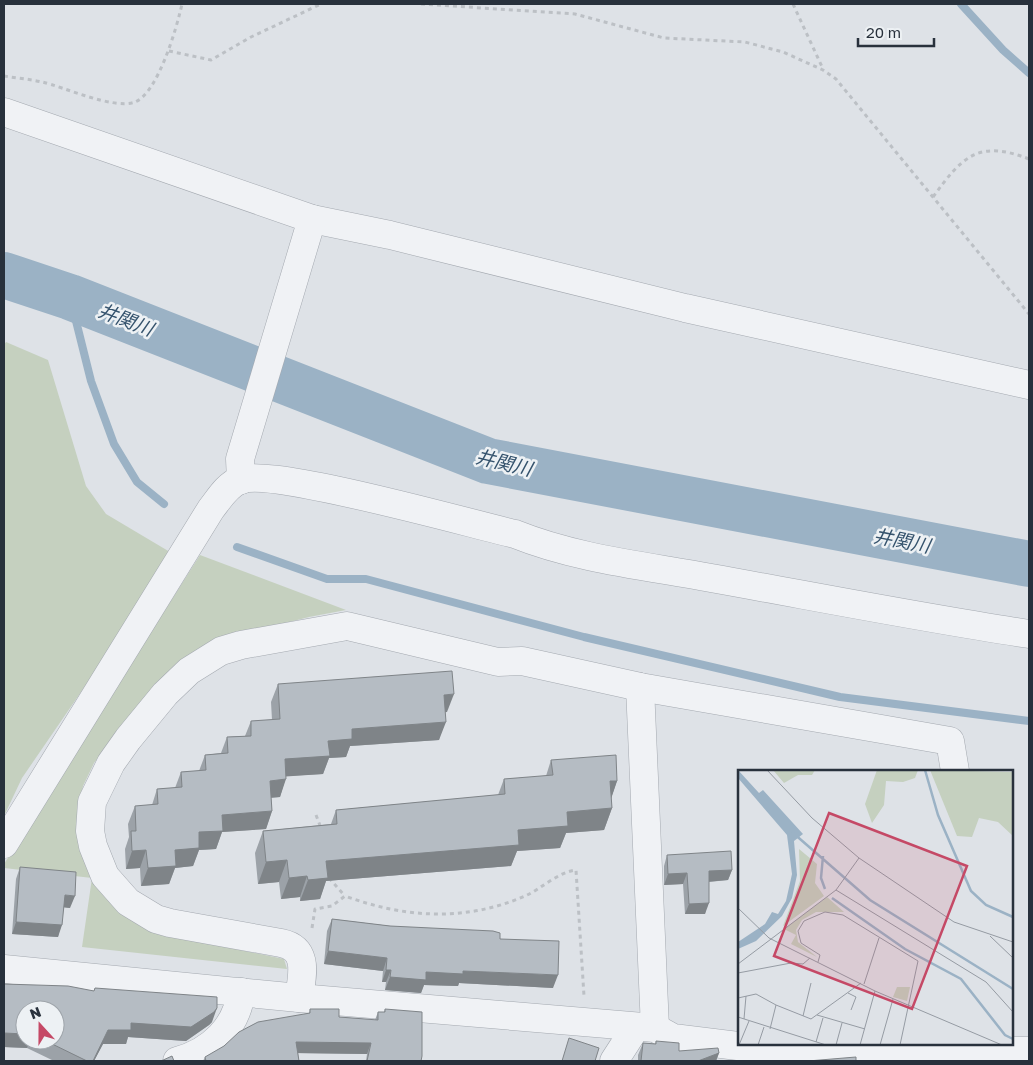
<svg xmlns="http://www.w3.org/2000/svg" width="1033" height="1065" font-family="'Golos Text','Noto Sans JP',sans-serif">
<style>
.green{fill:#c5d0bf}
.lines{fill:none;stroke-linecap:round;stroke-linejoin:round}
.stream{stroke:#9bb2c5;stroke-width:8}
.river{stroke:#9bb2c5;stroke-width:46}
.minor-casing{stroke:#a4a9b0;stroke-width:29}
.path{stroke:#bcc0c5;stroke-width:3;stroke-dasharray:4 4;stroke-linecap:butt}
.minor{stroke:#f0f2f5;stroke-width:28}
.wall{fill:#9ca2a8;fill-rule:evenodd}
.shaded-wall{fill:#7f8488}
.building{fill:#b5bcc3;stroke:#7f8488}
.labels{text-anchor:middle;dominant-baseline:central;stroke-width:5;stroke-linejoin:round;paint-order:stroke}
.water-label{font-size:19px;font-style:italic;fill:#35536d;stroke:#edf1f4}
.inset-river{fill:none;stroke:#9bb2c5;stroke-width:2.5}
.inset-road{fill:none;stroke:#959ba3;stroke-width:1}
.view{fill:#c54966;fill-opacity:0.15;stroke:#c54966;stroke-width:2.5}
.inset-edge{fill:none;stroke:#28313c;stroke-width:2.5}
</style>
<rect width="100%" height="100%" fill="#dee2e7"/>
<g class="green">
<path d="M6 342 48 360 86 486 106 514 175 555 22 778 4 816V345Z"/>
<path d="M200 555 346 610 309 617 218 640 166 674 94 763 83 786 77 817 78 841 89 875 122 915 153 932 284 959 287 969 82 947 92 878 4 868V864Z"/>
</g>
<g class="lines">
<g class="stream">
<path d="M961 4 1003 50 1029 73"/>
<path d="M70 297 91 381 114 444 137 482 164 504"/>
<path d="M237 547 327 579H366L584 637 840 697 1029 721"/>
</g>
<path class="river" d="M4 275 70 297 488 461 1029 564"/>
<g class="minor-casing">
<g id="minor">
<path d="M4 112 312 219 390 235 685 308 1029 385"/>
<path d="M241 480 240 459 312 219"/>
<path d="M640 687 655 1028"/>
<path d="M4 844 211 509C219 499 227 485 240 480 271 467 471 524 515 534 577 559 647 566 711 578 817 597 923 618 1029 634"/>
<path d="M4 969 299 998 655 1028 673 1038 746 1047 1029 1051"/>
<path d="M299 998C302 976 310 949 281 943L170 923 156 919 128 902 105 876 93 846 90 831 92 802 111 763 128 739 165 694 189 671 221 651 241 645 347 626 498 662 522 661 640 687 950 741 955 771"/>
<path d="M177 1061C211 1052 237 1027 241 992"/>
<path d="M614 1061 636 1027"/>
</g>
</g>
<g class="path">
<path d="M421 4 575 14 664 38 745 42 783 52 823 70 836 79 1029 314"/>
<path d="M793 4 823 69"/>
<path d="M169 51 211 60 251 37 321 4"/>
<path d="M4 76C16 78 29 79 42 82 64 87 114 110 135 102 158 93 177 27 182 4"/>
<path d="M933 197C962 157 978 139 1029 159"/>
<path d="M316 815 321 828"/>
<path d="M329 878 345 896"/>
<path d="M312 928 315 909 332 906 345 896C405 918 465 922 525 896 541 889 558 872 576 870L584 996"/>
</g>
<use href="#minor" class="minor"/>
</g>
<g class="wall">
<path d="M278 684 447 712H445L439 740 350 746 346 757 329 758 323 774 286 776 280 797 271 798 272 811 266 829 222 832 216 849 199 850 193 866 175 868 169 884 141 886 140 868 126 869 125 849 129 837 128 824 135 806 152 805 157 789 175 788 181 772 199 771 205 755 221 753 227 737 245 736 251 721 272 720 271 702Z"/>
<path d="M551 760 617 781 611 798 612 808 604 830 566 833 560 848 517 851 511 866 326 881 320 899 300 901V897L281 899 279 882 258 884 255 853 263 831 331 824 336 810 498 795 504 779 546 776Z"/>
<path d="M667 855 732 870 728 880 709 882 705 914H685L683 884 664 885V866Z"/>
<path d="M20 867 70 908 64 907 58 937 12 934 16 879Z"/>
<path d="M332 919 500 939 553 988 459 983 458 986 424 985 421 993 385 990 386 982H382L383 971 324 964 327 931Z"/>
<path d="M4 984 94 991 95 988 212 1022 209 1025 186 1041 128 1037 126 1044H103L94 1061H54L27 1048 4 1047ZM55 1010V1040H25Z"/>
<path d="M310 1009 339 1017 375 1020 378 1012H384L385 1009 421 1061H366L367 1054 298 1053 299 1061H203L205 1057 309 1014Z"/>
<path d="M656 1041 679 1051 719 1053 716 1061H638V1055L643 1043 655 1044Z"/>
</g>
<g class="shaded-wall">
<path d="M454 694 447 712 438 713 444 695Z"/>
<path d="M446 722 439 740 350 746 346 757 329 758 323 774 278 777 285 759 352 729Z"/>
<path d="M286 779 280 797 264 798 270 781Z"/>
<path d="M610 781H617L610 802Z"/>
<path d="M612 808 604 830 566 833 560 848 517 851 511 866 326 881 320 899 300 901 308 880 326 861 518 830 567 812Z"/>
<path d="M272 811 266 829 222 832 216 849 199 850 193 866 175 868 169 884 141 886 148 868 175 850 222 815Z"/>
<path d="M146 850 140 868 126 869 132 851Z"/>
<path d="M287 860 279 882 258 884 266 862Z"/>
<path d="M732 870 728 880 705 882 709 871Z"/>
<path d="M687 873 683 884 664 885 668 874Z"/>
<path d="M307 876 300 897 281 899 289 878Z"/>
<path d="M65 895 75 896 70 908 60 907Z"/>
<path d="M709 903 705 914H685L689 904Z"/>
<path d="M16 922 62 925 58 937 12 934Z"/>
<path d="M328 951 387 958 383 971 324 964Z"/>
<path d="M386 970H391L386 982H382Z"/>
<path d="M463 971 558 975 553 988 459 983 458 986 424 985 421 993 385 990 390 977 426 972Z"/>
<path d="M217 1008 212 1022 209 1025 186 1041 128 1037 126 1044H103L94 1061H93L108 1030 131 1023Z"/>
<path d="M4 1033 25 1034V1040H30L27 1048 4 1047Z"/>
<path d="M296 1042 371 1043 367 1054 291 1053Z"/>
<path d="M719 1053 716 1061H698Z"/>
</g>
<g class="building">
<path d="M452 671 454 694 444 695 446 722 352 729V739L328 741 330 756 285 759 286 779 270 781 272 811 222 815 223 831 199 832V848L175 850 176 866 148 868 146 850 132 851 131 831H136L135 806 158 804 157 789 182 787 181 772 206 770 205 755 228 753 227 737 251 736V721L280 719 278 684Z"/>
<path d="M616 755 617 781H610L612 808 567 812 568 826 518 830 519 845 326 861 328 878 308 880 307 876 289 878 287 860 266 862 263 831 337 824 336 810 505 794 504 779 553 775 551 760Z"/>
<path d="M731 851 732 870 709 871V903L689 904 687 873 668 874 667 855Z"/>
<path d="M20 867 76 872 75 896 65 895 62 925 16 922Z"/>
<path d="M332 919 390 926 493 931 500 933V939L559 941 558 975 463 971V974L426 972V980L390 977 391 970H386L387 958 328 951Z"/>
<path d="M4 984 68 986 94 991 95 988 217 997V1008L214 1012 191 1027 131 1023V1030H108L93 1061H87L44 1040H55V1010H25V1034L4 1033Z"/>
<path d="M310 1009H339V1017L378 1020V1012H385V1009L422 1012V1056L421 1061H367L371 1043 296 1042 299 1061H206L205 1057 224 1046 239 1032 258 1022 310 1013Z"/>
<path d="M569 1038 599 1048 595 1061H562Z"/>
<path d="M656 1041 679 1043V1051L718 1048 719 1053 698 1061H641L643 1043 656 1044Z"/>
<path d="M172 1056 174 1061H161Z"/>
<path d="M856 1057V1061H808Z"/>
</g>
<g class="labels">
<g class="water-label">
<text transform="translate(126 319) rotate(21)">井関川</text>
<text transform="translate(504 462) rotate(14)">井関川</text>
<text transform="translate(902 540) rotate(11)">井関川</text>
</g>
</g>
<g transform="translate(738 770)">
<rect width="275" height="275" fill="#dee2e7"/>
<path d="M35 0H77L74 5H60L46 13ZM139 0H180L177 8 165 12 148 11 146 35 134 53 127 34ZM192 0 275 2V66L260 52 241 48 234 67 219 66ZM61 79 79 94 77 113 86 126 45 156 62 111ZM89 127 106 142H78L64 150 58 160 60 172 79 187 53 174 58 165 46 159ZM159 217H172L169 231 155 227Z" fill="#c5d0bf"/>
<path d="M0 0 21 23 25 20 65 64 56 71 59 105 54 128 44 146 18 171 0 179V172L27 154 34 142 40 144 48 131 54 104 49 65 0 8Z" fill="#9bb2c5"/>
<path class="inset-river" d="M187 0 200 45 233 121 248 135 275 147M54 62 132 130 275 219M85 86 83 108 87 119M94 128 167 179 223 209 267 265 275 269"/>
<path class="inset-road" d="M29 0 74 48 121 88 216 152 275 172M98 120 248 212 275 242M0 138 31 168 137 221 264 275M252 166 275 188M80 192 82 185 63 173 60 161 66 151 87 142 105 145 180 191 162 275M0 194 98 120 121 88M0 203 53 193 65 194 72 188M126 214 141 168M110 223 118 227 113 240M0 228 18 224 38 235M79 245 127 259M65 246 73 213M0 247 88 275M6 249 8 226M32 259 38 235 73 249 123 213M78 272 85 248M1 275 11 251M20 275 26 257M98 275 104 253M122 275 137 221M142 275 155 229"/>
<path class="view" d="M91 43 229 96 174 239 36 186Z"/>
<rect width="275" height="275" class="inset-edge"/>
</g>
<rect width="1033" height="1065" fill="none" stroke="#28313c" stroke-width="10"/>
<g transform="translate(40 1025) rotate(339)"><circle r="24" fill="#edf1f4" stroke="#9ea4aa"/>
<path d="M0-4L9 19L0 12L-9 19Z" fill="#c54966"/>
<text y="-8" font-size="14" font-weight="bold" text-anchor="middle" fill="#28313c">N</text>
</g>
<path d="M858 38v8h76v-8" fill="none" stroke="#28313c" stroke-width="2.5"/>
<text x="866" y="38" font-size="15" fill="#28313c" stroke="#edf1f4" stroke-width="4" paint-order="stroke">20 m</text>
</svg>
